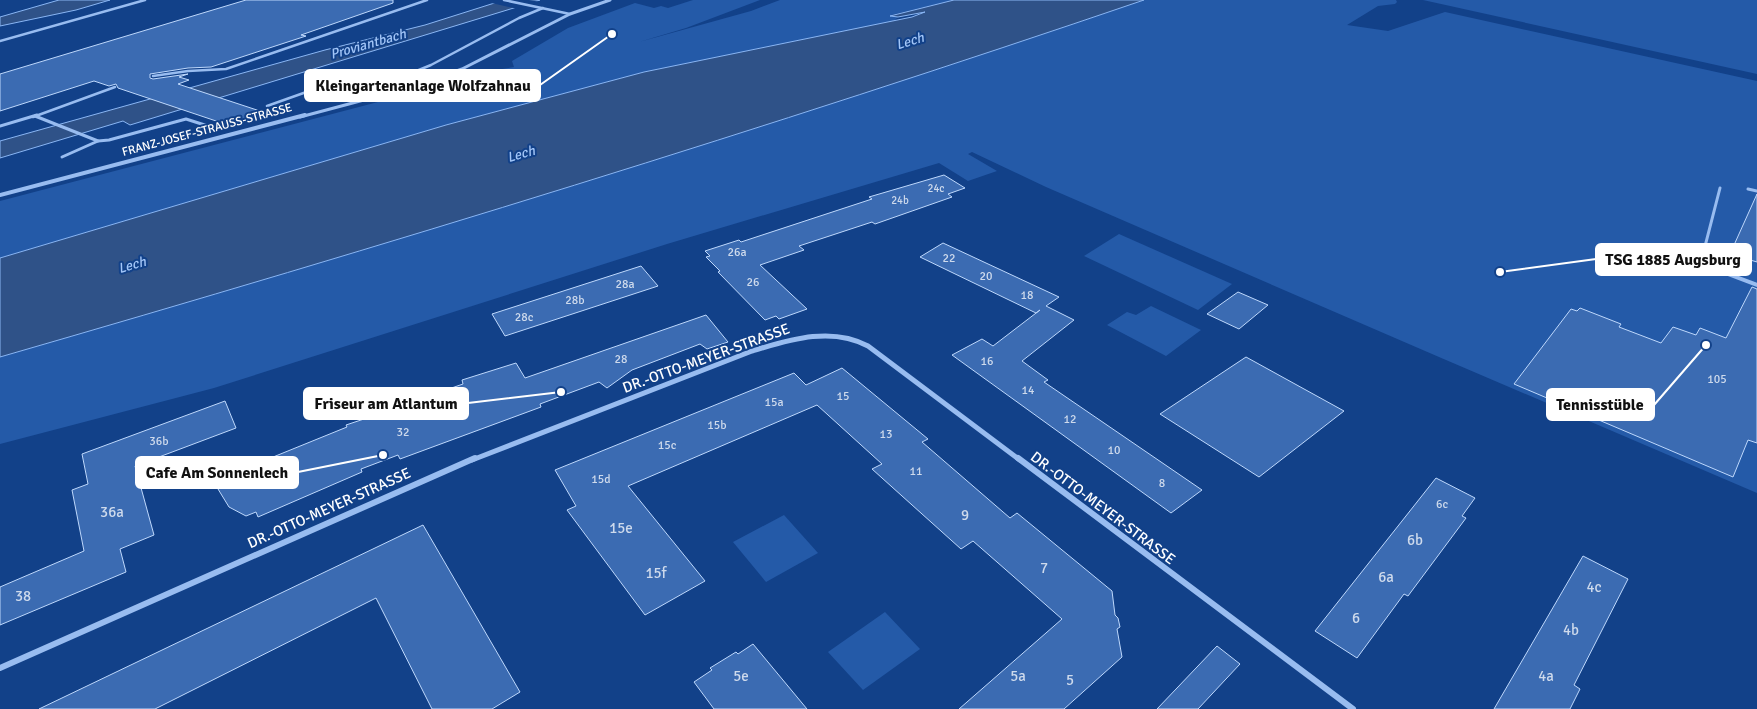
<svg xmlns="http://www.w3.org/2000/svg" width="1757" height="709" font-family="Signika,sans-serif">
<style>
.green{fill:#245aa8}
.water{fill:#2f5288;stroke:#8ab6f4}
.pier{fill:#124189}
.building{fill:#3b6bb2;stroke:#bed8fc}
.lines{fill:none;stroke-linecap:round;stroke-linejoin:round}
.lane-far2{stroke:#98bcf0;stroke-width:2.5}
.lane-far1{stroke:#98bcf0;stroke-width:3}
.lane{stroke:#98bcf0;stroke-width:4}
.street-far3{stroke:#98bcf0;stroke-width:3}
.street-far2{stroke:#98bcf0;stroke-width:4}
.street-far1{stroke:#98bcf0;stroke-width:5}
.street{stroke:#98bcf0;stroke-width:6}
.labels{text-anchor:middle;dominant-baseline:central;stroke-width:4;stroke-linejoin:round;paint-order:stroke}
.far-number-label{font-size:11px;fill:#cedaec}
.far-street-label{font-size:12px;fill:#fff;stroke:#124189}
.number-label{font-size:12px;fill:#cedaec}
.far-water-label{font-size:14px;font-style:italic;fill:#a3c6f8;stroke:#124189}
.street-label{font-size:15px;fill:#fff;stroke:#124189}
.near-number-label{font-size:15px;fill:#cedaec}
.leader{fill:none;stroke:#fff;stroke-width:2}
.callout-dot{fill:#fff;stroke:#124189;stroke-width:2}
.callout{fill:#fff;stroke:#fff;stroke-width:2}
.callout-label{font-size:16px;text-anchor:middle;font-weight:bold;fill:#111}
</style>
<rect width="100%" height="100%" fill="#124189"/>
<g class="green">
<path d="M693 0H760L686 28 639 42 751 11 780 0H954L891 15 898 17 894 21 644 72 446 125 0 258V201L462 80 478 73 514 67 512 61 568 28 635 3 654 8 661 6 668 8Z"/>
<path d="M1144 0H1396L1397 2 1395 4 1378 6 1347 25 1388 31 1445 12 1757 81V493L1439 357 1046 187 972 152 968 154 997 171 968 181 939 163 667 244 214 388 0 444V357C384 246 766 129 1144 0Z"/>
<path d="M1421 0H1757V74L1423 0Z"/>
<path d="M1119 234 1232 284 1198 310 1084 256Z"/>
<path d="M1151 306 1201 330 1166 356 1107 325 1127 312 1136 315Z"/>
<path d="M784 515 818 553 766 582 733 542Z"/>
<path d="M885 612 920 649 863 690 828 652Z"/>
</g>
<g class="water">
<path d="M59 0H110L76 10 0 26V17Z"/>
<path d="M504 0H540L130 125 123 121 0 158V141L325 50 425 25Z"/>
<path d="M954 0H1144C766 129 384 246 0 357V258L446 125 644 72 912 17 925 12 898 17 890 16Z"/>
</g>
<path class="pier" d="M495 0H529L541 2 518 9 487 2Z"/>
<g class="building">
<path d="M246 0H393V3L301 35 306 36 211 67 188 68 150 74V78L153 79 188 74 179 77 189 80 178 84 266 113 231 126 118 88 116 84 109 86 94 81 0 111V74Z"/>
<path d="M944 175 965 188 948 194 952 197 875 224 872 222 799 246 804 250 760 265 807 309 779 319 776 316 765 320 718 272 720 271 706 257 710 256 705 251 739 240 741 242 872 199 869 197Z"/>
<path d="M1757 194V262L1730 254Z"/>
<path d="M943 243 1059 297 1046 306 1074 320 1022 361 1048 380 1044 382 1202 490 1171 513 952 355 982 339 993 346 1040 310 1036 313 920 257Z"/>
<path d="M641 266 658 286 505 336 492 314Z"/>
<path d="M1752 287 1757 289V443L1748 440 1733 477 1514 384 1571 309 1577 311 1580 308 1621 324 1619 327 1661 343 1673 327 1696 335 1700 328 1726 338Z"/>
<path d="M1238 292 1268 305 1239 329 1207 314Z"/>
<path d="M706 315 728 342 707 349 700 344 632 370 607 388 599 382 540 404 541 407 400 459 398 455 361 469 362 472 258 517 256 512 246 516 229 507 218 489 247 472 246 468 347 427 346 425 376 415 374 408 419 395 420 399 463 384 462 380 516 363 525 378Z"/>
<path d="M1246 357 1344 411 1259 477 1160 414Z"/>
<path d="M842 368 928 439 922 442 1010 518 1017 513 1112 591 1115 615 1118 618 1120 627 1117 629 1122 657 1064 709H959L1062 619 973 541 961 549 872 469 882 464 817 405 628 486 705 581 645 615 567 510 576 506 555 470 794 373 806 385Z"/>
<path d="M225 401 236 428 135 466 154 535 120 549 126 572 0 625V587L84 551 72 490 88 484 82 454Z"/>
<path d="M1436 478 1475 498 1462 516 1466 518 1408 596 1404 594 1357 658 1315 631Z"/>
<path d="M423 525 520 692 492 709H432L376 598 155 709H39Z"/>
<path d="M1583 556 1628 579 1574 685 1580 689 1570 709H1494Z"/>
<path d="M753 644 807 709H714L694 682 712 670 710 668 736 652 738 654Z"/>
<path d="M1217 646 1240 664 1198 709H1157Z"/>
</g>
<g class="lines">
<g class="lane-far2">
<path d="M504 0 570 14"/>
<path d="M0 41 145 0"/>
<path d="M153 76 188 71 226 69 427 0"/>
<path d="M267 106 312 90 339 96 387 83 431 65 519 18 543 8"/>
<path d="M33 117 115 87"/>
</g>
<g class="lane-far1">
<path d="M35 116 98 141 109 140 186 119 211 127"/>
<path d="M0 126 37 115"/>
<path d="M62 157 98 141"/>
<path d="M1748 189 1757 191"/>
<path d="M1710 266 1702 258 1720 188"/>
</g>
<path class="lane" d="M1709 265 1712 268 1757 285"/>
<path class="street-far3" d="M300 117 409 88 462 69 570 14 610 0"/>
<path class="street-far2" d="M0 195 305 115"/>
<path class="street-far1" d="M472 460 752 351C789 340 831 326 868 346L1020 460"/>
<g class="street">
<path d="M1018 458 1353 709"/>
<path d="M0 668 475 458"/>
</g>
</g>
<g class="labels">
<g class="far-number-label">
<text x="936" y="188">24c</text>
<text x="900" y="200">24b</text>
</g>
<g class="far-street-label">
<text transform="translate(207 130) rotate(-15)">FRANZ-JOSEF-STRAUSS-STRASSE</text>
</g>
<g class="number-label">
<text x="737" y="252">26a</text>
<text x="949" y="258">22</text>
<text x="986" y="276">20</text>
<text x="753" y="282">26</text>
<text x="625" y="284">28a</text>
<text x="1027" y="295">18</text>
<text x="575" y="300">28b</text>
<text x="524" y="317">28c</text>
<text x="621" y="359">28</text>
<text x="987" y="361">16</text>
<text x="1717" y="379">105</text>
<text x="1028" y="390">14</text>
<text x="843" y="396">15</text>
<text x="774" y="402">15a</text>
<text x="1070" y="419">12</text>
<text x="717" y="425">15b</text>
<text x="403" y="432">32</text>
<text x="886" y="434">13</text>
<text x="159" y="441">36b</text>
<text x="667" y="445">15c</text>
<text x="1114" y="450">10</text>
<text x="916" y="471">11</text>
<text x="601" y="479">15d</text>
<text x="1162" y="483">8</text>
<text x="1442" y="504">6c</text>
</g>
<g class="far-water-label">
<text transform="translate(910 41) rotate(-17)">Lech</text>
<text transform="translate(368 44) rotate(-16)">Proviantbach</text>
<text transform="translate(521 154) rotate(-16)">Lech</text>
<text transform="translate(132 265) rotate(-16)">Lech</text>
</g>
<g class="street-label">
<text transform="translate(706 358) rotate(-20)">DR.-OTTO-MEYER-STRASSE</text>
<text transform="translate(329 508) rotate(-24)">DR.-OTTO-MEYER-STRASSE</text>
<text transform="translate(1103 508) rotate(37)">DR.-OTTO-MEYER-STRASSE</text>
</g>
<g class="near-number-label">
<text x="112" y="512">36a</text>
<text x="965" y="515">9</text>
<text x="621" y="528">15e</text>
<text x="1415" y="540">6b</text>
<text x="1044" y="568">7</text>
<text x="656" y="573">15f</text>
<text x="1386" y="577">6a</text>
<text x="1594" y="587">4c</text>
<text x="23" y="596">38</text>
<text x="1356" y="618">6</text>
<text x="1571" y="630">4b</text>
<text x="741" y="676">5e</text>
<text x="1018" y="676">5a</text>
<text x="1546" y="676">4a</text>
<text x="1070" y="680">5</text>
</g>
</g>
<path class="leader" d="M612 34L540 85M1500 272L1596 259M561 392L468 403M1706 345L1654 405M383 455L298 472"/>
<g class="callout-dot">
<circle cx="612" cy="34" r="5"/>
<circle cx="1500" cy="272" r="5"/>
<circle cx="561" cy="392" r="5"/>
<circle cx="1706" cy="345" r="5"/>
<circle cx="383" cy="455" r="5"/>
</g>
<g class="callout">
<rect x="305" y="70" width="235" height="31" rx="5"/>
<rect x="1596" y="244" width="155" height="31" rx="5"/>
<rect x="304" y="388" width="164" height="31" rx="5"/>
<rect x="1547" y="389" width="107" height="31" rx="5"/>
<rect x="136" y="457" width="162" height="31" rx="5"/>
</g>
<g class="callout-label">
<text x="423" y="91">Kleingartenanlage Wolfzahnau</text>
<text x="1673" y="265">TSG 1885 Augsburg</text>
<text x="386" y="409">Friseur am Atlantum</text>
<text x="1600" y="410">Tennisstüble</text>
<text x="217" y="478">Cafe Am Sonnenlech</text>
</g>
</svg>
